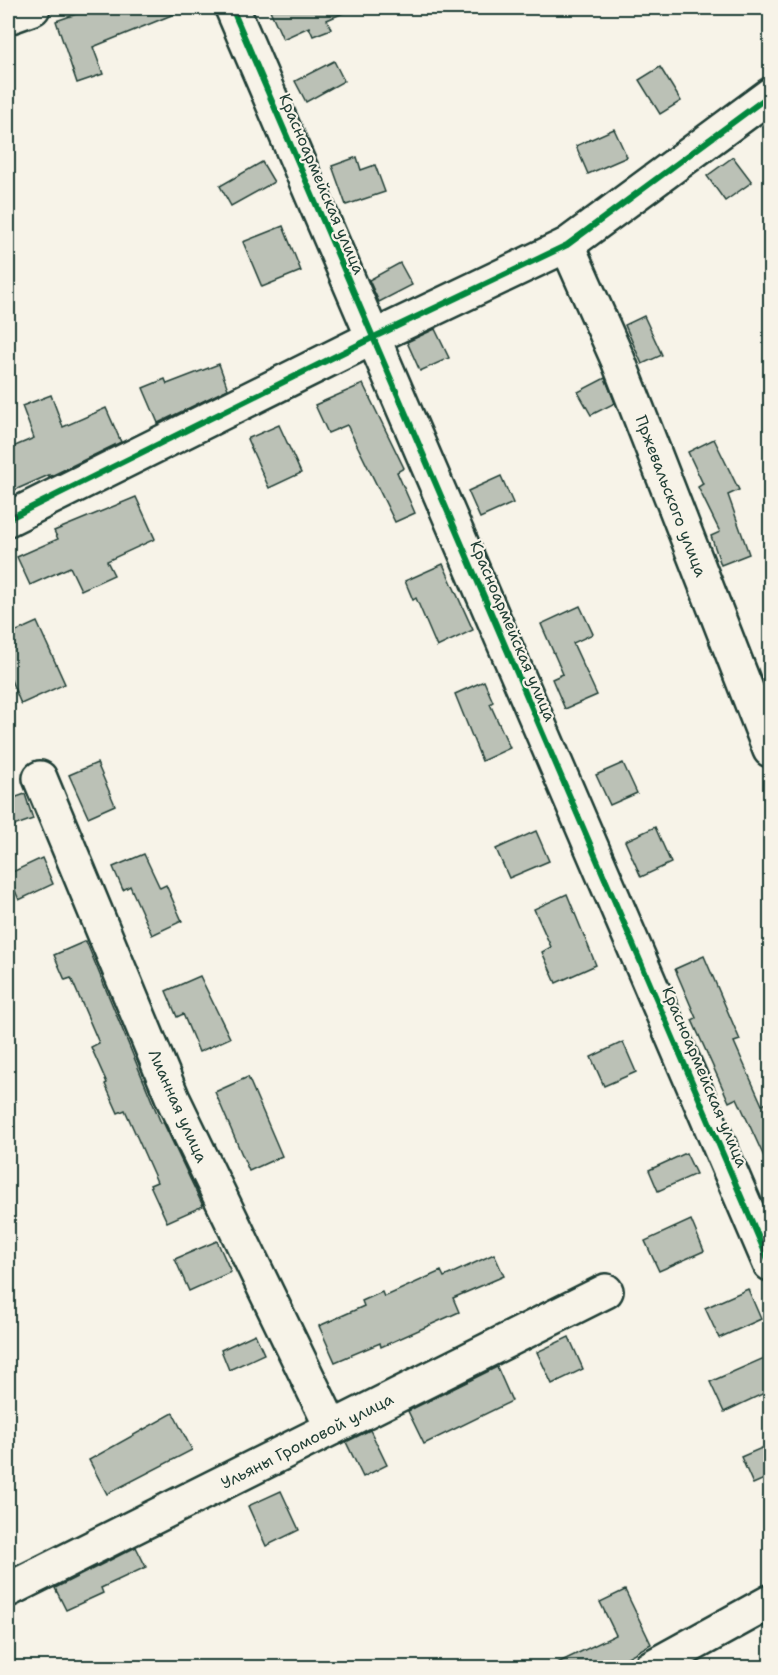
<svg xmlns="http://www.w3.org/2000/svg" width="778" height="1675" font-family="'Shantell Sans',sans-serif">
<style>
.building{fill:#bbc1b6;stroke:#1f3d34;stroke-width:1.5}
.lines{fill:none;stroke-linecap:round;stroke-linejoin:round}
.minor-casing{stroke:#1f3d34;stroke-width:38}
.minor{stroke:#f7f3e8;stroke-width:33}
.cycleway-casing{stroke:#f7f3e8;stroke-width:10}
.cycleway{stroke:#00873e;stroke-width:6}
.labels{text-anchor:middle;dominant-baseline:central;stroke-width:4.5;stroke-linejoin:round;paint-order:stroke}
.street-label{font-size:16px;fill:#1f3d34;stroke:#f7f3e8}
</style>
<rect width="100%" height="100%" fill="#f7f3e8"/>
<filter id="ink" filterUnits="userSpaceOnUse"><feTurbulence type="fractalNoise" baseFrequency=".0167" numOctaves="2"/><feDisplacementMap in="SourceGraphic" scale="12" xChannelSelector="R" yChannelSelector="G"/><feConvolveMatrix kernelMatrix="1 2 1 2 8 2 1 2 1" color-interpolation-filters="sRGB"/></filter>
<g filter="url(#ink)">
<g class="building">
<path d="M94 8H189L93 47 103 74 77 83 56 21Z"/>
<path d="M269 8H355L327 20 331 29 313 36 309 27 283 39Z"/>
<path d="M334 61 344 81 306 102 295 81Z"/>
<path d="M660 67 681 101 660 114 639 80Z"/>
<path d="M614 129 627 157 588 174 576 146Z"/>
<path d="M357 157 361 170 375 165 385 192 346 205 332 166Z"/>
<path d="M733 157 752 182 725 201 707 176Z"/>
<path d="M262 162 274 182 231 206 220 186Z"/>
<path d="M283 226 301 271 262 287 243 242Z"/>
<path d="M400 263 412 285 379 302 369 280Z"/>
<path d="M644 316 662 355 642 364 625 325Z"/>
<path d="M435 329 449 358 420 371 407 342Z"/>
<path d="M219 364 228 389 158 423 143 388 165 379 167 384Z"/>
<path d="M605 378 615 403 591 415 578 392Z"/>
<path d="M363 384 404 468 397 472 415 513 395 522 347 425 328 433 315 405Z"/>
<path d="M51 395 63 427 106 408 121 442 49 477V475L8 493V449L34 438 22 406Z"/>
<path d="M279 425 301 473 269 488 247 439Z"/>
<path d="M714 439 739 490 728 495 749 554 721 565 711 536 720 532 698 487 703 484 688 452Z"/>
<path d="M501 476 513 503 480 518 468 491Z"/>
<path d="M136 497 155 539 107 561 114 575 81 590 70 567 30 585 17 557 58 539 54 531Z"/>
<path d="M443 564 473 630 437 647 416 598 413 600 405 581Z"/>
<path d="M580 606 593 634 573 643 597 695 565 709 552 679 563 674 541 624Z"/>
<path d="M37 622 65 684 21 704 8 673V635Z"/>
<path d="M484 681 493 702 490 704 510 748 482 761 455 694Z"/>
<path d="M97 763 115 805 88 817 69 775Z"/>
<path d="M623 763 637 793 610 805 596 775Z"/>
<path d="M25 794 33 819 8 828V800Z"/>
<path d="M655 827 671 863 641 877 625 841Z"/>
<path d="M536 831 549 861 509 878 496 849Z"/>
<path d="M144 854 160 888 166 885 182 921 152 935 130 886 123 890 113 867Z"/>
<path d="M42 858 53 884 19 900 8 874Z"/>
<path d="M567 894 596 965 556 983 542 952 551 947 534 909Z"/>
<path d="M86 941 161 1123 163 1122 203 1206 167 1222 150 1185 157 1182 125 1110 118 1113 105 1084 107 1083 91 1047 99 1043 71 978 65 980 54 955Z"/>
<path d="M704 956 740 1040 734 1042 762 1105 771 1101V1172L737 1098 729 1102 692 1020 696 1018 675 969Z"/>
<path d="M200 976 230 1038 199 1052 183 1014 177 1017 166 991Z"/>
<path d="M623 1042 636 1072 604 1086 591 1057Z"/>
<path d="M248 1077 282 1156 249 1171 215 1092Z"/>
<path d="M686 1153 696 1174 658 1191 649 1170Z"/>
<path d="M691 1220 704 1251 659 1271 645 1241Z"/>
<path d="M217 1241 231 1272 189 1291 175 1259Z"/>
<path d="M494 1254 504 1276 453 1298 459 1312 381 1347 380 1343 335 1362 319 1326 364 1306 362 1301 382 1292 384 1297 441 1271 444 1277Z"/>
<path d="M748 1289 761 1319 719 1338 705 1308Z"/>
<path d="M255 1334 264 1354 229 1370 221 1350Z"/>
<path d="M569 1337 583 1369 552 1384 537 1352Z"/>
<path d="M771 1355V1390L724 1412 710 1382Z"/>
<path d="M497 1367 512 1401 424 1444 408 1411Z"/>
<path d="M173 1413 192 1450 107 1494 89 1460Z"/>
<path d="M370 1430 387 1465 363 1477 346 1442Z"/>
<path d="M771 1444V1476L753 1484 741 1457Z"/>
<path d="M281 1491 299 1530 266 1546 248 1506Z"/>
<path d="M136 1547 146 1567 101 1588 103 1593 66 1610 55 1588Z"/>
<path d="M625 1590 651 1644 608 1668H547L616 1635 600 1602Z"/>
</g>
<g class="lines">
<g class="minor-casing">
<g id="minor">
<path d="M232 8 770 1264"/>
<path d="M8 17 33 8"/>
<path d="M567 245 618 360 770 750"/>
<path d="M8 519 372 338 567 245 770 95"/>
<path d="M40 778 173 1099 332 1428"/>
<path d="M8 1590 606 1291"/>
<path d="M650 1668 770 1602"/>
</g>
</g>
<use href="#minor" class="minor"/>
<g class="cycleway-casing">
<g id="cycleway">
<path d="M232 8 770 1264"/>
<path d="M8 519 372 338 567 245 770 95"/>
</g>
</g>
<use href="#cycleway" class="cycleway"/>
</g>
</g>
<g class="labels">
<g class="street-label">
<text transform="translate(322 184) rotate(67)">Красноармейская улица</text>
<text transform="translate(671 496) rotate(69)">Пржевальского улица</text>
<text transform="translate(513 631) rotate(67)">Красноармейская улица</text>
<text transform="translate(705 1077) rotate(67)">Красноармейская улица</text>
<text transform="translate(178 1106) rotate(66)">Лианная улица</text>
<text transform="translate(307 1441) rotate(-27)">Ульяны Громовой улица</text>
</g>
</g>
<rect width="778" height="1675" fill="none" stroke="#f7f3e8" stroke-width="30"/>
<rect x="15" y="15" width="748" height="1645" fill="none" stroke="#1f3d34" stroke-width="2" filter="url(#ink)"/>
</svg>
